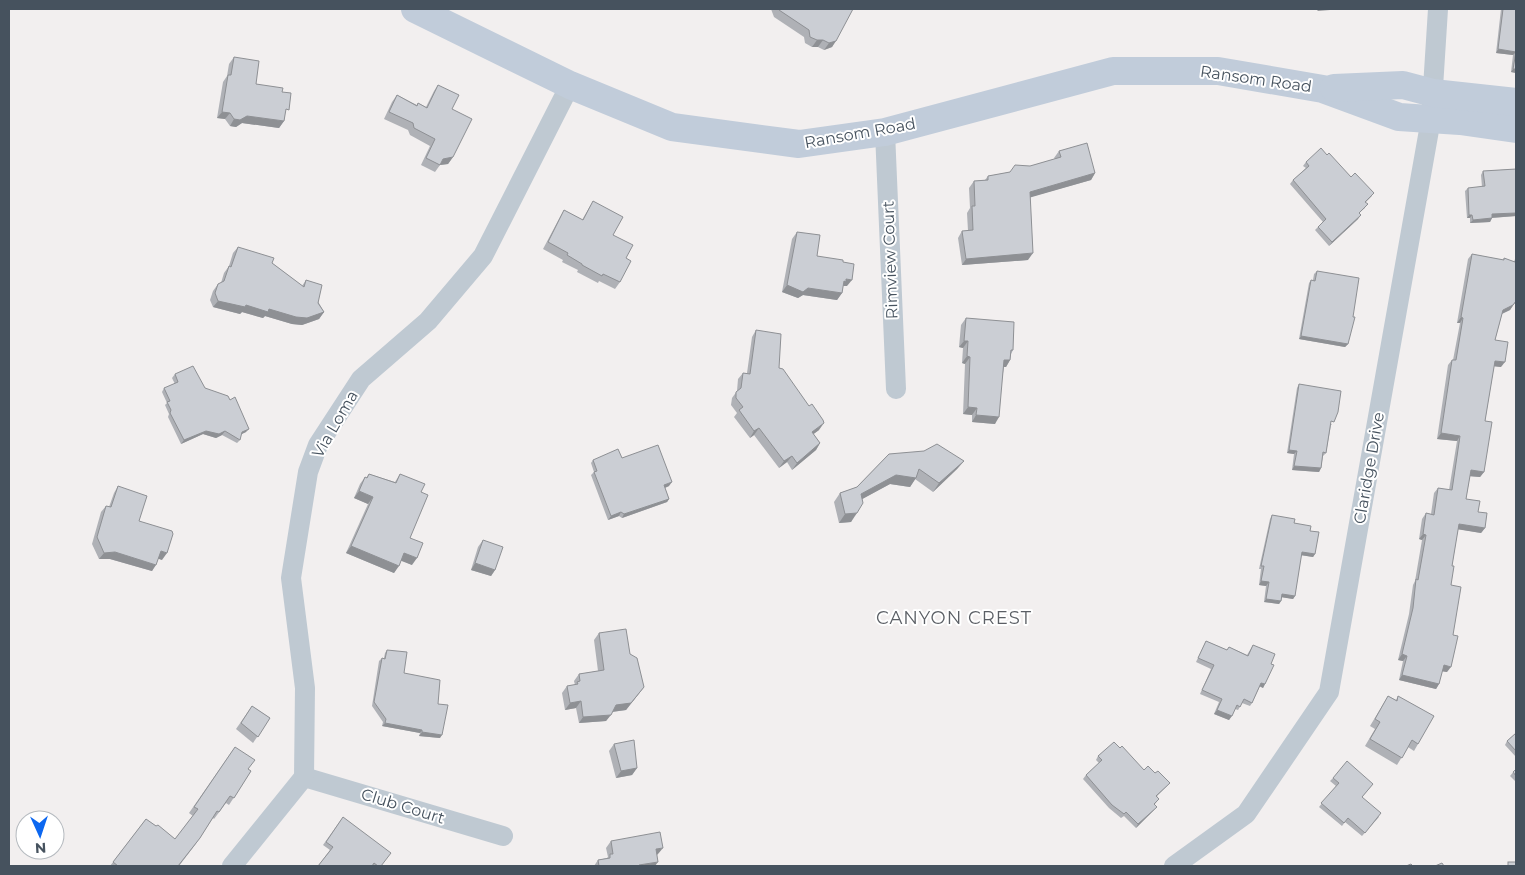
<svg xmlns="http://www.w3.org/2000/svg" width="1525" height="875" font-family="Montserrat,sans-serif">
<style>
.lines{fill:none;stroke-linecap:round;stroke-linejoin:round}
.street{stroke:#bfc9d2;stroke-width:20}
.secondary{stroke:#c1ccda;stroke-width:28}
.wall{fill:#afb1b6}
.shaded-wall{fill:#8e9094}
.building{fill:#cbced4;stroke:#8e9094}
.labels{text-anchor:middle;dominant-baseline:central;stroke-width:4;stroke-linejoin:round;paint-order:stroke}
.street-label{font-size:16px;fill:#46525e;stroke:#fff}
.neighbourhood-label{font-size:18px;letter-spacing:1px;fill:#5b5f65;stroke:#fff}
</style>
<rect width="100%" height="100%" fill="#f2efef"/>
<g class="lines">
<g class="street">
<path d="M885 132 896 389"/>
<path d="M304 777 503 836"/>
<path d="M232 866 304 777 305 688 291 578 308 472 318 445 361 379 428 321 483 256 570 85"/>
<path d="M1174 866 1246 814 1329 692 1431 119 1438 9"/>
</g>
<g class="secondary">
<path d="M415 9 570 85 672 127 799 144 885 132 1113 71H1218L1323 89 1399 117 1460 121 1516 129"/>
<path d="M1334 88 1403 85 1433 93 1516 102"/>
</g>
</g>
<g class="wall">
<path d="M771 9H852L832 47 824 50 818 47H812L805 43 804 37 774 17Z"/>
<path d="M1501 9H1516V73L1511 72 1513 55 1496 53Z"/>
<path d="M234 57 256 84 282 92 285 115 284 121 279 128 242 123 236 127 230 126 225 119 217 118 223 82 227 76 229 64Z"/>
<path d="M438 85 452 109 453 157 448 164 440 165 435 172 421 165 430 146 410 135 408 130 384 119 392 102 397 95 417 105 418 103 426 107 434 91Z"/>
<path d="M1059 151 1095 173 1091 180 1030 197 1028 260 962 265 958 238 962 231H968L967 213 970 208 969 188 974 181 985 180 988 176 1010 172 1055 159 1054 158Z"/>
<path d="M1327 155 1372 196 1366 202 1365 208 1359 213 1358 219 1329 246 1315 230 1323 222 1290 184 1293 180 1306 168 1303 166 1306 162Z"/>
<path d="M1516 169V216L1492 218 1490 222 1470 223V218H1467L1465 191 1468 188 1482 187 1481 175 1483 171Z"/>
<path d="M593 201 626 258 620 282 615 289 599 281 598 283 577 272 578 270 562 262 563 260 543 249 560 217 564 210 582 220Z"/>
<path d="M797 232 817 256 843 262 847 286H843L842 293 837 300 803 295 798 298 782 292 792 239Z"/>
<path d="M238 247 272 263 302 286 306 280 324 312 319 319 302 325 292 324 265 316 263 318 242 312 240 314 213 307 210 300 213 291 218 284 221 283 224 273 229 266 233 253Z"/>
<path d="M1472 254 1503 260 1504 258 1514 262 1516 256V301L1510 310 1502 314 1495 340 1501 367 1494 366 1485 421 1484 472 1480 477 1470 476 1466 499 1478 512 1485 528 1481 533 1458 529 1452 566 1451 585 1453 635 1447 672 1442 671 1439 684 1436 689 1399 680 1403 661 1398 660 1409 614 1413 585 1415 581 1422 540 1419 539 1422 519 1426 513 1431 514 1434 493 1438 488 1449 490 1457 441 1437 439 1448 365 1452 360H1453L1460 323H1457L1468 259Z"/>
<path d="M1317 271 1348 344 1345 347 1299 339 1309 283 1311 280H1313L1314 274Z"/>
<path d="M966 318 1013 350 1011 354 1010 360 1006 367H1004L995 424 972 422V415L963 414 965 364 962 363 963 348 959 347 961 325Z"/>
<path d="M756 330 779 368 819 430 813 434 820 443 816 450 792 470 787 462 779 468 754 435 750 438 734 417 737 413 731 405 732 398 737 391 738 379 743 373H747L752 337Z"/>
<path d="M175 374 205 388 246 432 241 434 240 440 237 443 222 435 216 438 203 434 181 444 168 417 169 414 165 405 167 403 162 392 164 388 175 384 172 378Z"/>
<path d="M1299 384 1332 425H1331L1326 453 1323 456 1321 468 1319 472 1292 470 1294 454 1287 453 1297 388Z"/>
<path d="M889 454 964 461 957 469 933 492 915 479 910 487 890 484 862 499 851 522 839 523 834 502 840 493 857 487Z"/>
<path d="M622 458 669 486 665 488 669 499 667 502 622 518 619 516 608 520 591 475 594 472 591 463 593 460Z"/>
<path d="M369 474 395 482 400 474 421 492 410 538 412 565 401 560 394 573 346 553 368 504 354 498 360 484 365 477 366 478Z"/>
<path d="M118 486 162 560 158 558 152 571 110 559H99L92 544 101 512 106 506 109 507 114 493Z"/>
<path d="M1272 515 1294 523 1310 531 1315 554 1313 557 1301 555 1295 596 1293 599 1282 597 1281 601 1279 604 1264 602 1266 586 1259 585 1261 569H1259L1270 519Z"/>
<path d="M483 540 495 570 491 576 471 570 478 547Z"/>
<path d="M599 633 630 654 644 687 626 710 612 712 606 721 579 723 576 708 565 710 562 693 567 686 575 685 574 681 579 674 598 671 594 640Z"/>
<path d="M1206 641 1227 650 1229 647 1247 655 1253 645 1271 664 1265 684 1263 688 1260 686 1252 703 1250 706 1242 703 1238 710 1235 709 1229 720 1214 714 1219 702 1200 694 1211 669 1196 662Z"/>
<path d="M387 650 404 673 440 738 419 736 420 733 382 726 383 722 372 706 379 661 382 658H384L385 653Z"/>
<path d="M1388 696 1396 700 1398 696 1418 744 1414 751 1408 747 1397 765 1365 746 1375 729 1370 726Z"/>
<path d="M252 706 270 718 253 743 236 729Z"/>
<path d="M1516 733V757L1505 745 1507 741Z"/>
<path d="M614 744 637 768 632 775 616 778 609 751Z"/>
<path d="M235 747 248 769 251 771 229 805 226 803 214 819 213 818 195 845 179 866H110L146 819 175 839 193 816 189 813Z"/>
<path d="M1120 748 1144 770 1167 786 1157 796 1159 799 1155 804 1154 810 1136 828 1124 816 1121 818 1109 808 1083 779 1086 775 1099 763 1096 760 1098 756Z"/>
<path d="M1516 769V782L1510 776Z"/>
<path d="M1333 778 1373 784 1362 797 1379 817 1362 836 1345 822 1342 826 1319 807 1336 786 1330 781Z"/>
<path d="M343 817 381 866H318L330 850 323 845Z"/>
<path d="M611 841 658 854 657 855 655 866H594L598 860 607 858 608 857 606 848Z"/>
</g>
<g class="shaded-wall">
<path d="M1319 9H1343L1317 11Z"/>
<path d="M817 40H823L818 47H812Z"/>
<path d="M836 41 832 47 824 50 829 43Z"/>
<path d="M1498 49 1516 52 1513 55 1496 53Z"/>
<path d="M1513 69H1516V73L1511 72Z"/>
<path d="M222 112 230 113 225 119 217 118Z"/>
<path d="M247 116 284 121 279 128 242 123 236 127 230 126 234 119Z"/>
<path d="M453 157 448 164 440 165 443 159Z"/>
<path d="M1095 173 1091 180 1025 199 1030 192Z"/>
<path d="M1516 213V216L1489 218 1492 214Z"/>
<path d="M1361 215 1358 219 1329 246 1332 242Z"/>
<path d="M1469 215H1472L1470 218H1467Z"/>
<path d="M1492 218 1490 222 1470 223 1473 220Z"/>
<path d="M1033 253 1028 260 962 265 966 259Z"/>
<path d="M846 279 852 280 847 286H843L844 281Z"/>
<path d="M787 285 842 293 837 300 803 295 798 298 782 292Z"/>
<path d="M218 301 246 305 269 309 324 312 319 319 302 325 292 324 265 316 263 318 242 312 240 314 213 307Z"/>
<path d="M1516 301 1510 310 1499 315 1503 310Z"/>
<path d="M1461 317 1463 318 1460 323H1457Z"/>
<path d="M1301 336 1348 344 1345 347 1299 339Z"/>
<path d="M964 341H968L963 348 959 347Z"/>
<path d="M967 356 970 357 965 364 962 363Z"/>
<path d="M1004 360H1010L1006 367H999Z"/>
<path d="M1495 361 1505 362 1501 367 1491 366Z"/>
<path d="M968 407 977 408 972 415 963 414Z"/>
<path d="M976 415 999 417 995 424 972 422Z"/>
<path d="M824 423 819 430 807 439 812 432Z"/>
<path d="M759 428 754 435 750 438 754 431Z"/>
<path d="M249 429 246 432 240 435 242 432Z"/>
<path d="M206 431H225L222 435 216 438 203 434 181 444 184 440Z"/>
<path d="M1441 433 1460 436 1457 441 1437 439Z"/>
<path d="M820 443 816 450 792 470 797 463Z"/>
<path d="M1289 450 1297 451 1294 454 1287 453Z"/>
<path d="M792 456 787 462 779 468 784 461Z"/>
<path d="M964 461 957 469 933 492 939 483Z"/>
<path d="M1294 466 1321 468 1319 472 1292 470Z"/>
<path d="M1471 470 1484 472 1480 477 1467 476Z"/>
<path d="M896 475 916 478 910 487 890 484 855 503 861 494Z"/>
<path d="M672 482 669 486 662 489 664 485Z"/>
<path d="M359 491 373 497 368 504 354 498Z"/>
<path d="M669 499 667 502 622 518 624 514Z"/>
<path d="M621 512 619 516 608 520 611 516Z"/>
<path d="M857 513 851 522 839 523 845 514Z"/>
<path d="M1459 524 1485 528 1481 533 1456 529Z"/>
<path d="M1423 534 1426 535 1422 540 1419 539Z"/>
<path d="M351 546 399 566 394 573 346 553Z"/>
<path d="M161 551 167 553 162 560 156 558Z"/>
<path d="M115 552 156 565 152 571 110 559H99L104 553Z"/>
<path d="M1302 552 1315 554 1313 557 1300 555Z"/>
<path d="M404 553 417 558 412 565 399 560Z"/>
<path d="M475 563 495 570 491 576 471 570Z"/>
<path d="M1261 581 1269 582 1266 586 1259 585Z"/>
<path d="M1282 594 1295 596 1293 599 1280 597Z"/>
<path d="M1266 599 1281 601 1279 604 1264 602Z"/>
<path d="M1402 654 1407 656 1403 661 1398 660Z"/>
<path d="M1444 665 1451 667 1447 672 1440 671Z"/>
<path d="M1402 675 1439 684 1436 689 1399 680Z"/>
<path d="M1261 683 1265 684 1263 688 1259 686Z"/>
<path d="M644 687 626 710 611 712 616 705Z"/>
<path d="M581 701 576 708 565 710 570 703Z"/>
<path d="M1217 710 1232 716 1229 720 1214 714Z"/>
<path d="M611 715 606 721 579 723 583 717Z"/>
<path d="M385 723 422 730 420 733 382 726Z"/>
<path d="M422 732 442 735 440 738 419 736Z"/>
<path d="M637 768 632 775 616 778 621 771Z"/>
<path d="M1157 807 1136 828 1138 824Z"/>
<path d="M663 848 658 854 651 856 656 849Z"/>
<path d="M658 862 655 866H639V865Z"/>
</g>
<g class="building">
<path d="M778 9H853L836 41 829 43 823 40H817L810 37 809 30 779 10Z"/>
<path d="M1503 9H1516V69H1513L1516 52 1498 49Z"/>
<path d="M234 57 259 61 256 84 283 88 282 92 291 93 289 110 286 109 284 121 247 116 240 120 234 119 230 113 222 112 228 75H231Z"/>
<path d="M438 85 459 95 452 109 472 119 453 157 443 159 440 165 426 158 435 139 414 128 413 123 389 112 397 95 417 106 418 103 427 108Z"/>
<path d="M1087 143 1095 173 1030 192 1033 253 966 259 962 231 973 230 972 206H975L974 181 988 180V176L1010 172 1015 165 1030 166 1061 157 1059 151Z"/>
<path d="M1321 148 1327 155 1329 153 1351 177 1355 173 1374 193 1365 202 1368 204 1359 213 1361 215 1332 242 1318 227 1326 219 1293 180 1309 166 1306 162Z"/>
<path d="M1516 169V213L1492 214V218L1473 220 1472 215H1469L1468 188 1485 186 1483 171Z"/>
<path d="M593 201 623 217 613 235 633 245 626 258 631 261 620 282 603 274 602 276 582 265V264L567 255 568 253 548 242 564 210 583 220Z"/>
<path d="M797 232 820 235 817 256 843 260V262L854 264 852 280 846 279V282L844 281 842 293 808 288 803 292 787 285Z"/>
<path d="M238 247 274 258 272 263 304 287 306 280 322 285 318 303 324 312 307 318 296 317 269 309 268 312 246 305 245 307 218 301 215 293 218 284 224 281 229 266 231 267Z"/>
<path d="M1472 254 1504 260V258L1515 262 1516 259V301L1513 305 1503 310 1495 340 1508 342 1505 362 1495 361 1485 421 1492 422 1484 472 1471 470 1466 499 1480 501 1478 512 1487 513 1485 528 1459 524 1452 566H1454L1451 585 1461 587 1453 635 1458 636 1451 667 1444 665 1439 684 1402 675 1407 656 1402 654 1413 608 1416 579 1418 580 1426 535 1423 534 1426 513 1434 515 1438 488 1452 490 1460 436 1441 433 1452 360H1456L1463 318 1461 317Z"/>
<path d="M1317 271 1359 278 1353 317H1355L1348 344 1301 336 1311 280 1315 281Z"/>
<path d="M966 318 1014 322 1013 350H1011L1010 360H1004L999 417 976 415 977 408 968 407 970 357 967 356 968 341H964Z"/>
<path d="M756 330 781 334 779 368 783 369 809 406 812 404 823 420 824 423 812 432 820 443 797 463 792 456 784 461 759 428 754 431 739 410 743 407 736 398V392L741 388 743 373 750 374Z"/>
<path d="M193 366 205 388 228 396 230 400 235 397 249 429 242 432 240 440 225 431 219 434 206 431 184 440 170 413 171 410 167 402 170 401 164 388 178 382 175 374Z"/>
<path d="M1299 384 1341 391 1338 412 1334 422 1331 421 1326 453 1323 452 1321 468 1294 466 1297 451 1289 450Z"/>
<path d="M937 444 964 461 939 483 919 469 916 478 896 475 861 494 863 503 857 513 845 514 840 493 857 487 889 454 924 451Z"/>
<path d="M658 445 672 482 664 485 669 499 624 514 621 512 611 516 594 472 597 471 593 460 618 449 622 458Z"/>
<path d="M369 474 396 483 400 474 425 484 421 492 428 495 410 538 423 543 417 558 404 553 399 566 351 546 373 497 359 491 365 477 367 478Z"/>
<path d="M118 486 147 496 139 521 172 531 173 534 167 553 161 551 156 565 115 552 104 553 97 537 106 506 111 507Z"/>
<path d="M1272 515 1295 519 1294 523 1311 526 1310 531 1319 532 1315 554 1302 552 1295 596 1282 594 1281 601 1266 599 1269 582 1261 581 1264 566H1261Z"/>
<path d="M483 540 503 547 495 570 475 563Z"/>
<path d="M626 629 630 654 637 658 644 687 631 703 616 705 611 715 583 717 581 701 570 703 567 686 578 684 577 682 580 681 579 674 604 670 599 633Z"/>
<path d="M1206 641 1227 650 1229 647 1248 656 1253 645 1275 654 1271 664 1274 665 1265 684 1261 683 1252 703 1244 699 1240 707 1237 705 1232 716 1217 710 1222 699 1202 690 1214 665 1198 658Z"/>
<path d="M387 650 407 652 404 673 440 680 438 704 448 705 442 735 422 732V730L385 723 386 719 374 702 382 658 385 659Z"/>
<path d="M1388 696 1397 701 1398 696 1434 716 1418 744 1412 740 1402 758 1370 739 1380 722 1375 719Z"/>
<path d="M252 706 270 718 258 737 241 723Z"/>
<path d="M1516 733V751L1507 741Z"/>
<path d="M634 740 637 768 621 771 614 744Z"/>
<path d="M1114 742 1120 748 1122 746 1144 770 1148 766 1155 773 1158 771 1170 783 1156 796 1159 799 1154 804 1157 807 1138 824 1126 812 1124 814 1112 805 1086 775 1102 760 1098 756Z"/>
<path d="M235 747 255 760 248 769 251 771 234 798 230 796 219 812 217 811 200 838 178 866H118L113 862 146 819 156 826 158 825 175 839 198 809 194 807Z"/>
<path d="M1347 761 1373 784 1362 797 1381 813 1365 833 1348 818 1344 823 1321 803 1339 783 1333 778Z"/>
<path d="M1516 769V776L1513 772Z"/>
<path d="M343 817 391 853 381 866H378L374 863 372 866H318L333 847 326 842Z"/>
<path d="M660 832 663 848 656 849 658 862 639 865V866H599L598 860 610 858V854H613L611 841Z"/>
<rect x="1508" y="862" width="8" height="4"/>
<path d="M1442 863 1444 866H1435Z"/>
<path d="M1411 864 1413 866H1406Z"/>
</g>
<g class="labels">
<g class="street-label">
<text transform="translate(1256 79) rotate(8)">Ransom Road</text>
<text transform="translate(860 133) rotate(-10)">Ransom Road</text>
<text transform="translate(890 260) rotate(-92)">Rimview Court</text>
<text transform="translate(335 424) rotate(-60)">Via Loma</text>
<text transform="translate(1369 468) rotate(-80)">Claridge Drive</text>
<text transform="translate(403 806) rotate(17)">Club Court</text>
</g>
<g class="neighbourhood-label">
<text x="954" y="618">CANYON CREST</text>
</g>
</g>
<rect width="1525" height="875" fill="none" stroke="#46525e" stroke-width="20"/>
<g transform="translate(40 835) rotate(177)"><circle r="24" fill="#ffffff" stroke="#b5babf"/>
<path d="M0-4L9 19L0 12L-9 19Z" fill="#0c67f0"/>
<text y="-8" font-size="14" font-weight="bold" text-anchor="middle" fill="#46525e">N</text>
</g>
</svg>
